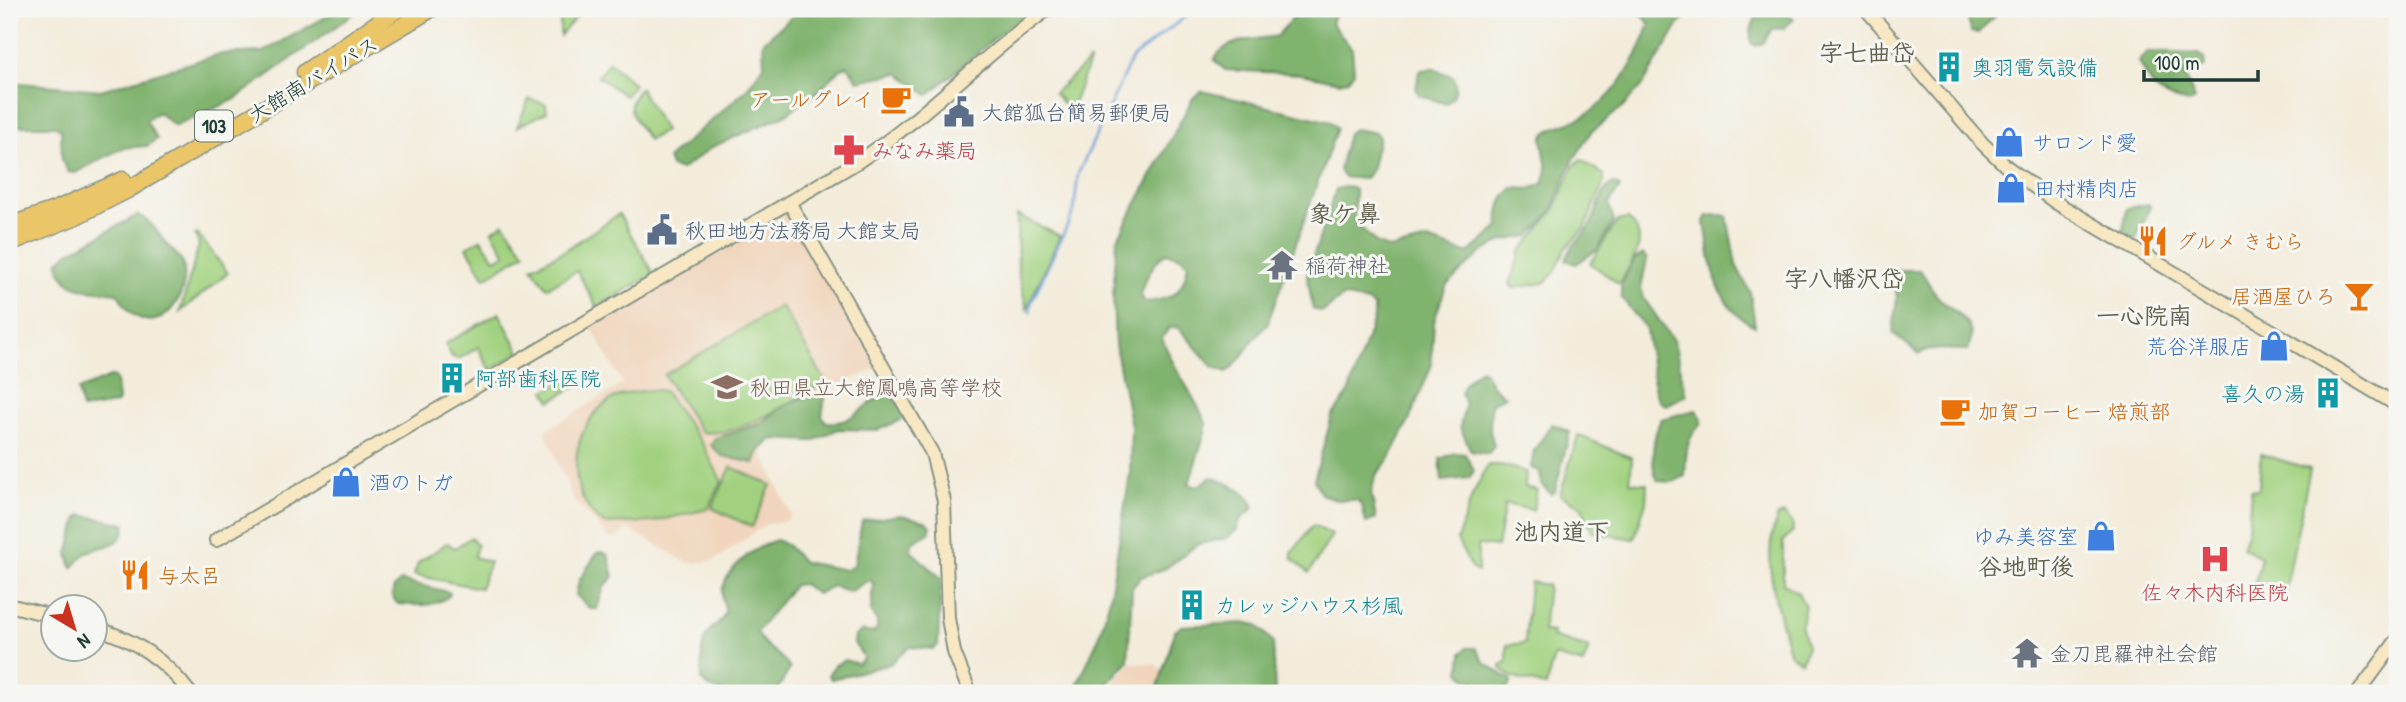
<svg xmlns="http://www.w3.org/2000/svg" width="2406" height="702" font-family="'Patrick Hand','Klee One',sans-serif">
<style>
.built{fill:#f0d5bc}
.green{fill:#a1d17f;stroke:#60875a;stroke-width:2}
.forest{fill:#80b36e;stroke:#507851;stroke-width:2;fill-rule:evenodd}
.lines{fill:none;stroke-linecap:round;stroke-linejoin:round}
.stream{stroke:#6c9fd8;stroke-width:2.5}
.secondary-casing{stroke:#899488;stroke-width:16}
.highway-casing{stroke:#899488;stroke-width:19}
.secondary{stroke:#f7e8c3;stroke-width:12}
.highway{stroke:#ebc669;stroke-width:16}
.labels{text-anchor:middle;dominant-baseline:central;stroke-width:6;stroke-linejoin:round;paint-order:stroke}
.shield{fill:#f6f6f2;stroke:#60746d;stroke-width:2}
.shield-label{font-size:19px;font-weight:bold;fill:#1f3d34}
.culture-label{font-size:21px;fill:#0d838f;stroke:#f6f6f2;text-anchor:start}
.street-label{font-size:21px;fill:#1f3d34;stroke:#f6f6f2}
.food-label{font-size:21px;fill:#c56008;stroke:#f6f6f2;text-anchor:start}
.service-label{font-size:21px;fill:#4e5e75;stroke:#f6f6f2;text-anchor:start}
.shop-label{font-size:21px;fill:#366cbe;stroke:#f6f6f2;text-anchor:start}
.health-label{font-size:21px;fill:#be3a42;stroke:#f6f6f2;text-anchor:start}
.worship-label{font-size:21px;fill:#5b616d;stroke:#f6f6f2;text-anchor:start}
.education-label{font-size:21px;fill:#785e54;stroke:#f6f6f2;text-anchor:start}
.quarter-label{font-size:24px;font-weight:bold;fill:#64614f;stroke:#f6f6f2}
</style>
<rect width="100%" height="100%" fill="#f6f6f2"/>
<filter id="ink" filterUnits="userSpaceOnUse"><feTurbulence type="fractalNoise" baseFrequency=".0143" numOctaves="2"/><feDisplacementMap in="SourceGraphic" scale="14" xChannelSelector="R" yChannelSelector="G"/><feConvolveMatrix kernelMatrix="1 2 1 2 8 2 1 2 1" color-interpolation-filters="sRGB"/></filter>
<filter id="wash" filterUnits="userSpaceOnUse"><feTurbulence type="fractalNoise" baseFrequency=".00686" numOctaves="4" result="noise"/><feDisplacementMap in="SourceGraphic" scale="28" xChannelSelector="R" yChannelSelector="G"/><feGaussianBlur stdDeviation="1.57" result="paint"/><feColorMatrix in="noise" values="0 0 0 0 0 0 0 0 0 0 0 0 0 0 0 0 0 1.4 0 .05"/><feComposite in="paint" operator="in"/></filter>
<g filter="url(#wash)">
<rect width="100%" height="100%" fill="#f3ecdb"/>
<g class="built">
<path d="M789 212 879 367 810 399 763 442V454L791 515 786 521 766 524 714 561 688 563 627 528 615 539 608 537 574 501 545 431 623 384 591 327Z"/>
<path d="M1131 663 1155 664 1165 672 1162 693H1077L1113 682Z"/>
</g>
<g class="green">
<path d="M560 9H583L560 36Z"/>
<path d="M1090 60 1071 109 1069 110 1054 93Z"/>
<path d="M609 62 634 84 625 96 598 76Z"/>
<path d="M640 88 665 131 648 140C635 118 621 109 640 88Z"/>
<path d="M529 99 546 104 547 112 517 127Z"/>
<path d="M1581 159 1604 175V182L1585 228 1565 249 1555 272 1544 283 1513 288 1510 284 1521 251 1554 211 1573 167Z"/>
<path d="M619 214 654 274 597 307 577 271 547 288 532 267 564 251Z"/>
<path d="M1017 215 1060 236 1027 309 1018 274Z"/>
<path d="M1628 219C1652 239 1631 263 1619 284L1590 263 1618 221Z"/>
<path d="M504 223 525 253 485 278 467 247 481 239 495 259 506 254 492 231Z"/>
<path d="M198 234 228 273 180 312 199 245 195 235Z"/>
<path d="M781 306 826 382C791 400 740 439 701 432L664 375Z"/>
<path d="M499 313 520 352 490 370 478 347 459 359 452 357 445 344Z"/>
<path d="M577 373 582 382 551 401 545 391Z"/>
<path d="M652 390 664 391 703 445 722 482 708 509 652 522 604 524C562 494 569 422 614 398 626 393 639 391 652 390Z"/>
<path d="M1578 435 1632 458 1630 482 1647 484 1646 502 1634 539 1593 532 1581 506 1560 495Z"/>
<path d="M2261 454 2310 469 2285 592 2255 582 2261 557 2242 547 2248 530 2251 490 2259 489Z"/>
<path d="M1488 465H1501L1526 472 1525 487 1537 490 1533 510 1505 504 1497 547 1478 545V572L1472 569 1457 540 1472 496Z"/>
<path d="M731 467 771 485 752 527 712 508Z"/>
<path d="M1784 514 1792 522 1793 531 1783 541V583L1798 593 1805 606 1801 625 1807 646 1801 662 1789 653C1779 610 1759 560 1778 516Z"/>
<path d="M1313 525 1332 535 1309 573 1292 558V553Z"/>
<path d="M471 537 477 545 474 557 490 562 480 588 414 575 418 563 447 543 455 548Z"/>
<path d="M1530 582 1548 585 1543 631 1553 632 1552 637 1589 648 1583 664 1554 656 1546 686 1511 677 1501 668V665L1507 662V645L1525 643Z"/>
</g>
<g class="forest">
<path d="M340 9H360L234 100 175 126 158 112 146 121 157 139 147 146 122 148 75 173 68 172 62 161 61 130 56 126H16L9 114V82L101 90 220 54 263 52Z"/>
<path d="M801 9H1037L1001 33 928 95 899 73 858 81 848 66 840 69 814 95 783 116 712 147 681 170 671 167 668 158 745 91 764 65 763 42Z"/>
<path d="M1300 9H1346L1333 17 1331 23 1352 49 1354 72 1348 80 1339 82 1302 74 1225 70 1214 60C1225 38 1255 40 1277 36Z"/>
<path d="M1637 9H1694L1679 24 1643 85 1623 107 1591 132 1570 166 1553 209 1540 225 1529 236 1502 241 1482 252 1446 286 1434 321 1431 367 1408 423 1390 458 1376 475 1371 492 1376 519 1366 523 1362 505 1357 500H1337L1321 494 1314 480 1332 416 1348 394 1374 318V307L1367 302 1344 296 1323 312 1313 309 1307 275 1336 189 1349 186 1355 190 1354 221 1376 243 1389 249 1428 240 1466 253 1470 252 1499 227C1498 211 1500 199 1513 188L1530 189 1543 184 1547 170 1542 138C1549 126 1571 124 1584 116 1617 97 1638 57 1650 24Z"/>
<path d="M1767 9 1785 10 1794 19 1784 28 1772 29 1763 43 1756 46 1751 43C1750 28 1753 16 1767 9Z"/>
<path d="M1978 9H2001L1979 33 1971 32 1968 19Z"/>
<path d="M2148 52 2199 54 2204 57 2205 67 2183 72 2195 99 2192 102C2162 102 2151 87 2139 62Z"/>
<path d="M1432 68 1454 77C1458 88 1455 97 1446 104L1419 95 1416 90 1419 71Z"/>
<path d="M1202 91 1331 122 1337 128 1267 325C1250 338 1245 359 1227 372L1212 366 1178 327 1169 328 1162 338C1174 370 1194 395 1207 425L1189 484 1197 487 1211 477C1227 482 1249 492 1254 508L1240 520 1237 530 1227 538 1198 544 1166 568 1141 577 1132 588 1128 661 1099 693H1078L1075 690 1099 637 1109 602 1130 475 1131 426 1115 345 1113 294 1117 240 1193 98ZM1167 253 1181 257 1188 265C1182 294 1174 299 1145 302L1140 294C1145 280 1153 260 1167 253Z"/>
<path d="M1354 129 1377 133 1379 137 1371 171 1364 179 1344 177 1339 170 1348 133Z"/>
<path d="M1613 183 1620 187 1609 204 1614 222 1598 249 1576 264 1566 260C1570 245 1581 240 1589 227 1599 213 1598 192 1613 183Z"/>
<path d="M2149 204 2151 207 2135 240 2122 235 2127 208Z"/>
<path d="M138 215C152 222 155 229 164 241 169 248 178 254 182 262 193 289 164 337 134 315 127 310 122 300 117 293 91 289 64 294 58 262L69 252Z"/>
<path d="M1718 215 1727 216 1736 265 1750 292 1755 326C1714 307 1711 262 1705 221L1708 216Z"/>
<path d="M1643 254 1647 259 1641 288 1643 297 1674 342 1686 395 1666 405 1659 401 1655 392 1646 329 1621 297V284L1635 259Z"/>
<path d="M1897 270H1920C1927 279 1931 290 1939 298 1957 317 1979 320 1968 350L1929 349 1919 354 1893 333 1897 297 1893 275Z"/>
<path d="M1480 369 1484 371 1492 386 1505 396 1491 404 1490 431 1494 446 1488 454 1471 451 1460 427 1465 405 1461 392 1464 384Z"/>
<path d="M113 376 116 381 118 401 115 404 82 409 78 390Z"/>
<path d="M814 393 825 397 822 416 826 422C852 426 865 403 886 393 896 400 904 407 903 419L878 430 838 429 813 441 772 439 759 451 754 463 722 456 711 445 715 438 759 424 784 406Z"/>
<path d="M1696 410 1702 419 1701 425C1685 437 1686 457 1685 476L1673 482 1658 481C1649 464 1653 436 1661 419Z"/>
<path d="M1552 424 1570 432 1555 491 1551 494 1541 484 1540 472 1531 468 1534 451Z"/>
<path d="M1455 453 1465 454 1474 471 1469 478 1442 481 1440 459Z"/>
<path d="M82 515 126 524C123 548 105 544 88 552 82 556 77 563 72 568L68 554 78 518Z"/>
<path d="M900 515 925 521 931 526 929 533 912 542 911 551 941 578 938 645 933 649 909 647 890 664 831 679 828 675 835 665 845 660 858 664 864 658 854 643 855 636 862 631 873 633 877 629V621L871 613 873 583 869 580 849 592 832 586 817 594 803 584 794 585 757 632C763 649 783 653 790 669L775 693C751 693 720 700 702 681 702 666 699 646 708 633 713 625 723 623 725 612 726 607 722 602 722 597 721 571 755 546 777 540L788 546 803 562 846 570 854 565 862 521Z"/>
<path d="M603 552 608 555 614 576 604 587 597 609H590L576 595 579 581 597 553Z"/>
<path d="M401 581 449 592 450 595C434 608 418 605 398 604L392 597 394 587Z"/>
<path d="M1248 623 1257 625 1273 642 1275 693H1156L1175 631 1182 626Z"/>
<path d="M1467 648H1476L1484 662 1512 681 1509 687 1495 692 1466 678 1460 672 1462 653Z"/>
</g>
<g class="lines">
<path class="stream" d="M1030 312 1031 303 1074 211 1078 174 1132 58 1195 9"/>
</g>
</g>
<g filter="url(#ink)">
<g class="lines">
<g class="secondary-casing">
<g id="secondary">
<path d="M1866 9 1982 143 2007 167 2055 202 2397 405"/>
<path d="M789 202 932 453 944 501 948 618 954 652 970 693"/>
<path d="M216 540 859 161C927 116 982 56 1048 9"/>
<path d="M9 605 52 616"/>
<path d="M94 628C133 638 166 661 190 693"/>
<path d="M2358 693 2397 640"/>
</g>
</g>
<g class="highway-casing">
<g id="highway">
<path d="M305 72 398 9"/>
<path d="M9 226 57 209 123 180"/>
<path d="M9 243 74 217 129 189 431 9"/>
</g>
</g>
<use href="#secondary" class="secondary"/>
<use href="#highway" class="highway"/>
</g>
</g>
<defs>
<g id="building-bare" transform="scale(2.415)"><path d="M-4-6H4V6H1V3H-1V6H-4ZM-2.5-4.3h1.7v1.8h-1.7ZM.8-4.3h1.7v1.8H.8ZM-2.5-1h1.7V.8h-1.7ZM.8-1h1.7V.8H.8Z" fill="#0f9aa8" stroke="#f6f6f2" stroke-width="2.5" paint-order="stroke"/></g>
<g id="cafe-bare" transform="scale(2.415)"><path d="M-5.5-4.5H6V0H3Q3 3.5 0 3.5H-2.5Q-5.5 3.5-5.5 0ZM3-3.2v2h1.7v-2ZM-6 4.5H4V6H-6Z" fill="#e8710a" stroke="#f6f6f2" stroke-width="2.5" paint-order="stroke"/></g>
<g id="civic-bare" transform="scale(2.415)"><path d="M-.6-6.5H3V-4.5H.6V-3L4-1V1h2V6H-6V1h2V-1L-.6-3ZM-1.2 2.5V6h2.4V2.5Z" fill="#5c6f8a" stroke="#f6f6f2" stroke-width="2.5" paint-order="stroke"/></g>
<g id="shop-bare" transform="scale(2.415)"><path d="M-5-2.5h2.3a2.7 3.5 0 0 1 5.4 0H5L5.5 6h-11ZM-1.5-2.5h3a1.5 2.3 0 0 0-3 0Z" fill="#3f7fe0" stroke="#f6f6f2" stroke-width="2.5" paint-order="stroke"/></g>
<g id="pharmacy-bare" transform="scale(2.415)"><path d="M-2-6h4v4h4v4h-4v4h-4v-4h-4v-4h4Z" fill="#e0444e" stroke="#f6f6f2" stroke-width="2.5" paint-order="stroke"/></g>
<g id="restaurant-bare" transform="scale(2.415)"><path d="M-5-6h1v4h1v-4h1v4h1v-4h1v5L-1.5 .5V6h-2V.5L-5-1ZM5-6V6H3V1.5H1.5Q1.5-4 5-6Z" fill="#e8710a" stroke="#f6f6f2" stroke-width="2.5" paint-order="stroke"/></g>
<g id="temple-bare" transform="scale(2.415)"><path d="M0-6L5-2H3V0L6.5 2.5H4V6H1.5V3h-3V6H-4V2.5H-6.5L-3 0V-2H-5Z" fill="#6b7280" stroke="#f6f6f2" stroke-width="2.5" paint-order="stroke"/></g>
<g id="bar-bare" transform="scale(2.415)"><path d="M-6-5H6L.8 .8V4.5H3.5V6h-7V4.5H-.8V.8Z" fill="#e8710a" stroke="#f6f6f2" stroke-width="2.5" paint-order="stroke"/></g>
<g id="school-bare" transform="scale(2.415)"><path d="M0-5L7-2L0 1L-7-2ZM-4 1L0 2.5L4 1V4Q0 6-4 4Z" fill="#8d6e63" stroke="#f6f6f2" stroke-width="2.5" paint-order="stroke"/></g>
<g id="hospital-bare" transform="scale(2.415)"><path d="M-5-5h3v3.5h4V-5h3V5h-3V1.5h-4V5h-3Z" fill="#e0444e" stroke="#f6f6f2" stroke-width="2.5" paint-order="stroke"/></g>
</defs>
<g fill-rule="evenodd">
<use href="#building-bare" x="1949" y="67"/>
<use href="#cafe-bare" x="896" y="99"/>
<use href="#civic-bare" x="959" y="112"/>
<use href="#shop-bare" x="2009" y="142"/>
<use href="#pharmacy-bare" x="849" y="150"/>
<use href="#shop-bare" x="2011" y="188"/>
<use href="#civic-bare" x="662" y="230"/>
<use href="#restaurant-bare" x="2153" y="241"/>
<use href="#temple-bare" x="1282" y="265"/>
<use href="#bar-bare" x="2359" y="296"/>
<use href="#shop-bare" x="2274" y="346"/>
<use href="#building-bare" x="452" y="378"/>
<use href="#school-bare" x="727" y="387"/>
<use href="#building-bare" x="2328" y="393"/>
<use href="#cafe-bare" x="1955" y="411"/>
<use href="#shop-bare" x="346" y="482"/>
<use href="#shop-bare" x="2101" y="536"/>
<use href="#hospital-bare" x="2215" y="559"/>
<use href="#restaurant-bare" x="135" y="575"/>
<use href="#building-bare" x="1192" y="605"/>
<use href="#temple-bare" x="2027" y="653"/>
</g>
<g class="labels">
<rect class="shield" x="195" y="110.5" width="38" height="31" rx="5"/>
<g class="shield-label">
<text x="214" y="126">103</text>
</g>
<g class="culture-label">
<text x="1972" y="67">奥羽電気設備</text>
<text x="475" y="378">阿部歯科医院</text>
<text x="2305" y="393" text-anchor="end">喜久の湯</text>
<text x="1215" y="605">カレッジハウス杉風</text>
</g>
<g class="street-label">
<text transform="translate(313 79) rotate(-31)">大館南バイパス</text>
</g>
<g class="food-label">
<text x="873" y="99" text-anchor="end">アールグレイ</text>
<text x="2176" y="241">グルメ きむら</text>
<text x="2336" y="296" text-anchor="end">居酒屋ひろ</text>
<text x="1978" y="411">加賀コーヒー 焙煎部</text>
<text x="158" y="575">与太呂</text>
</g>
<g class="service-label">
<text x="982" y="112">大館狐台簡易郵便局</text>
<text x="685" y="230">秋田地方法務局 大館支局</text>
</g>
<g class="shop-label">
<text x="2032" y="142">サロンド愛</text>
<text x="2034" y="188">田村精肉店</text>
<text x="2251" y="346" text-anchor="end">荒谷洋服店</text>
<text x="369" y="482">酒のトガ</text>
<text x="2078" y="536" text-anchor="end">ゆみ美容室</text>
</g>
<g class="health-label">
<text x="872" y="150">みなみ薬局</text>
<text x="2215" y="592" text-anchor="middle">佐々木内科医院</text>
</g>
<g class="worship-label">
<text x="1305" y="265">稲荷神社</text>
<text x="2050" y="653">金刀毘羅神社会館</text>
</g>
<g class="education-label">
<text x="750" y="387">秋田県立大館鳳鳴高等学校</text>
</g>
<g class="quarter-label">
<text x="1867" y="52">字七曲岱</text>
<text x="1345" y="213">象ケ鼻</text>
<text x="1844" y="278">字八幡沢岱</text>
<text x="2144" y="315">一心院南</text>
<text x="1562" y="531">池内道下</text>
<text x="2026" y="566">谷地町後</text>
</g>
</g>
<rect width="2406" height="702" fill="none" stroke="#f6f6f2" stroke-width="35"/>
<g transform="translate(74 628) rotate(142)"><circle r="33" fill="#f6f6f2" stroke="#a0aca6" stroke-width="2"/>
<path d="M0-5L12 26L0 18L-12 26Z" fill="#c8321e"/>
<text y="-10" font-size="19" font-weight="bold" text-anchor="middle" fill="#1f3d34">N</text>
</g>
<path d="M2144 70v10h114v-10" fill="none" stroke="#1f3d34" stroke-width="3.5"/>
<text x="2154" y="70" font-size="21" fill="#1f3d34" stroke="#f6f6f2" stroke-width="5" paint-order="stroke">100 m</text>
</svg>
